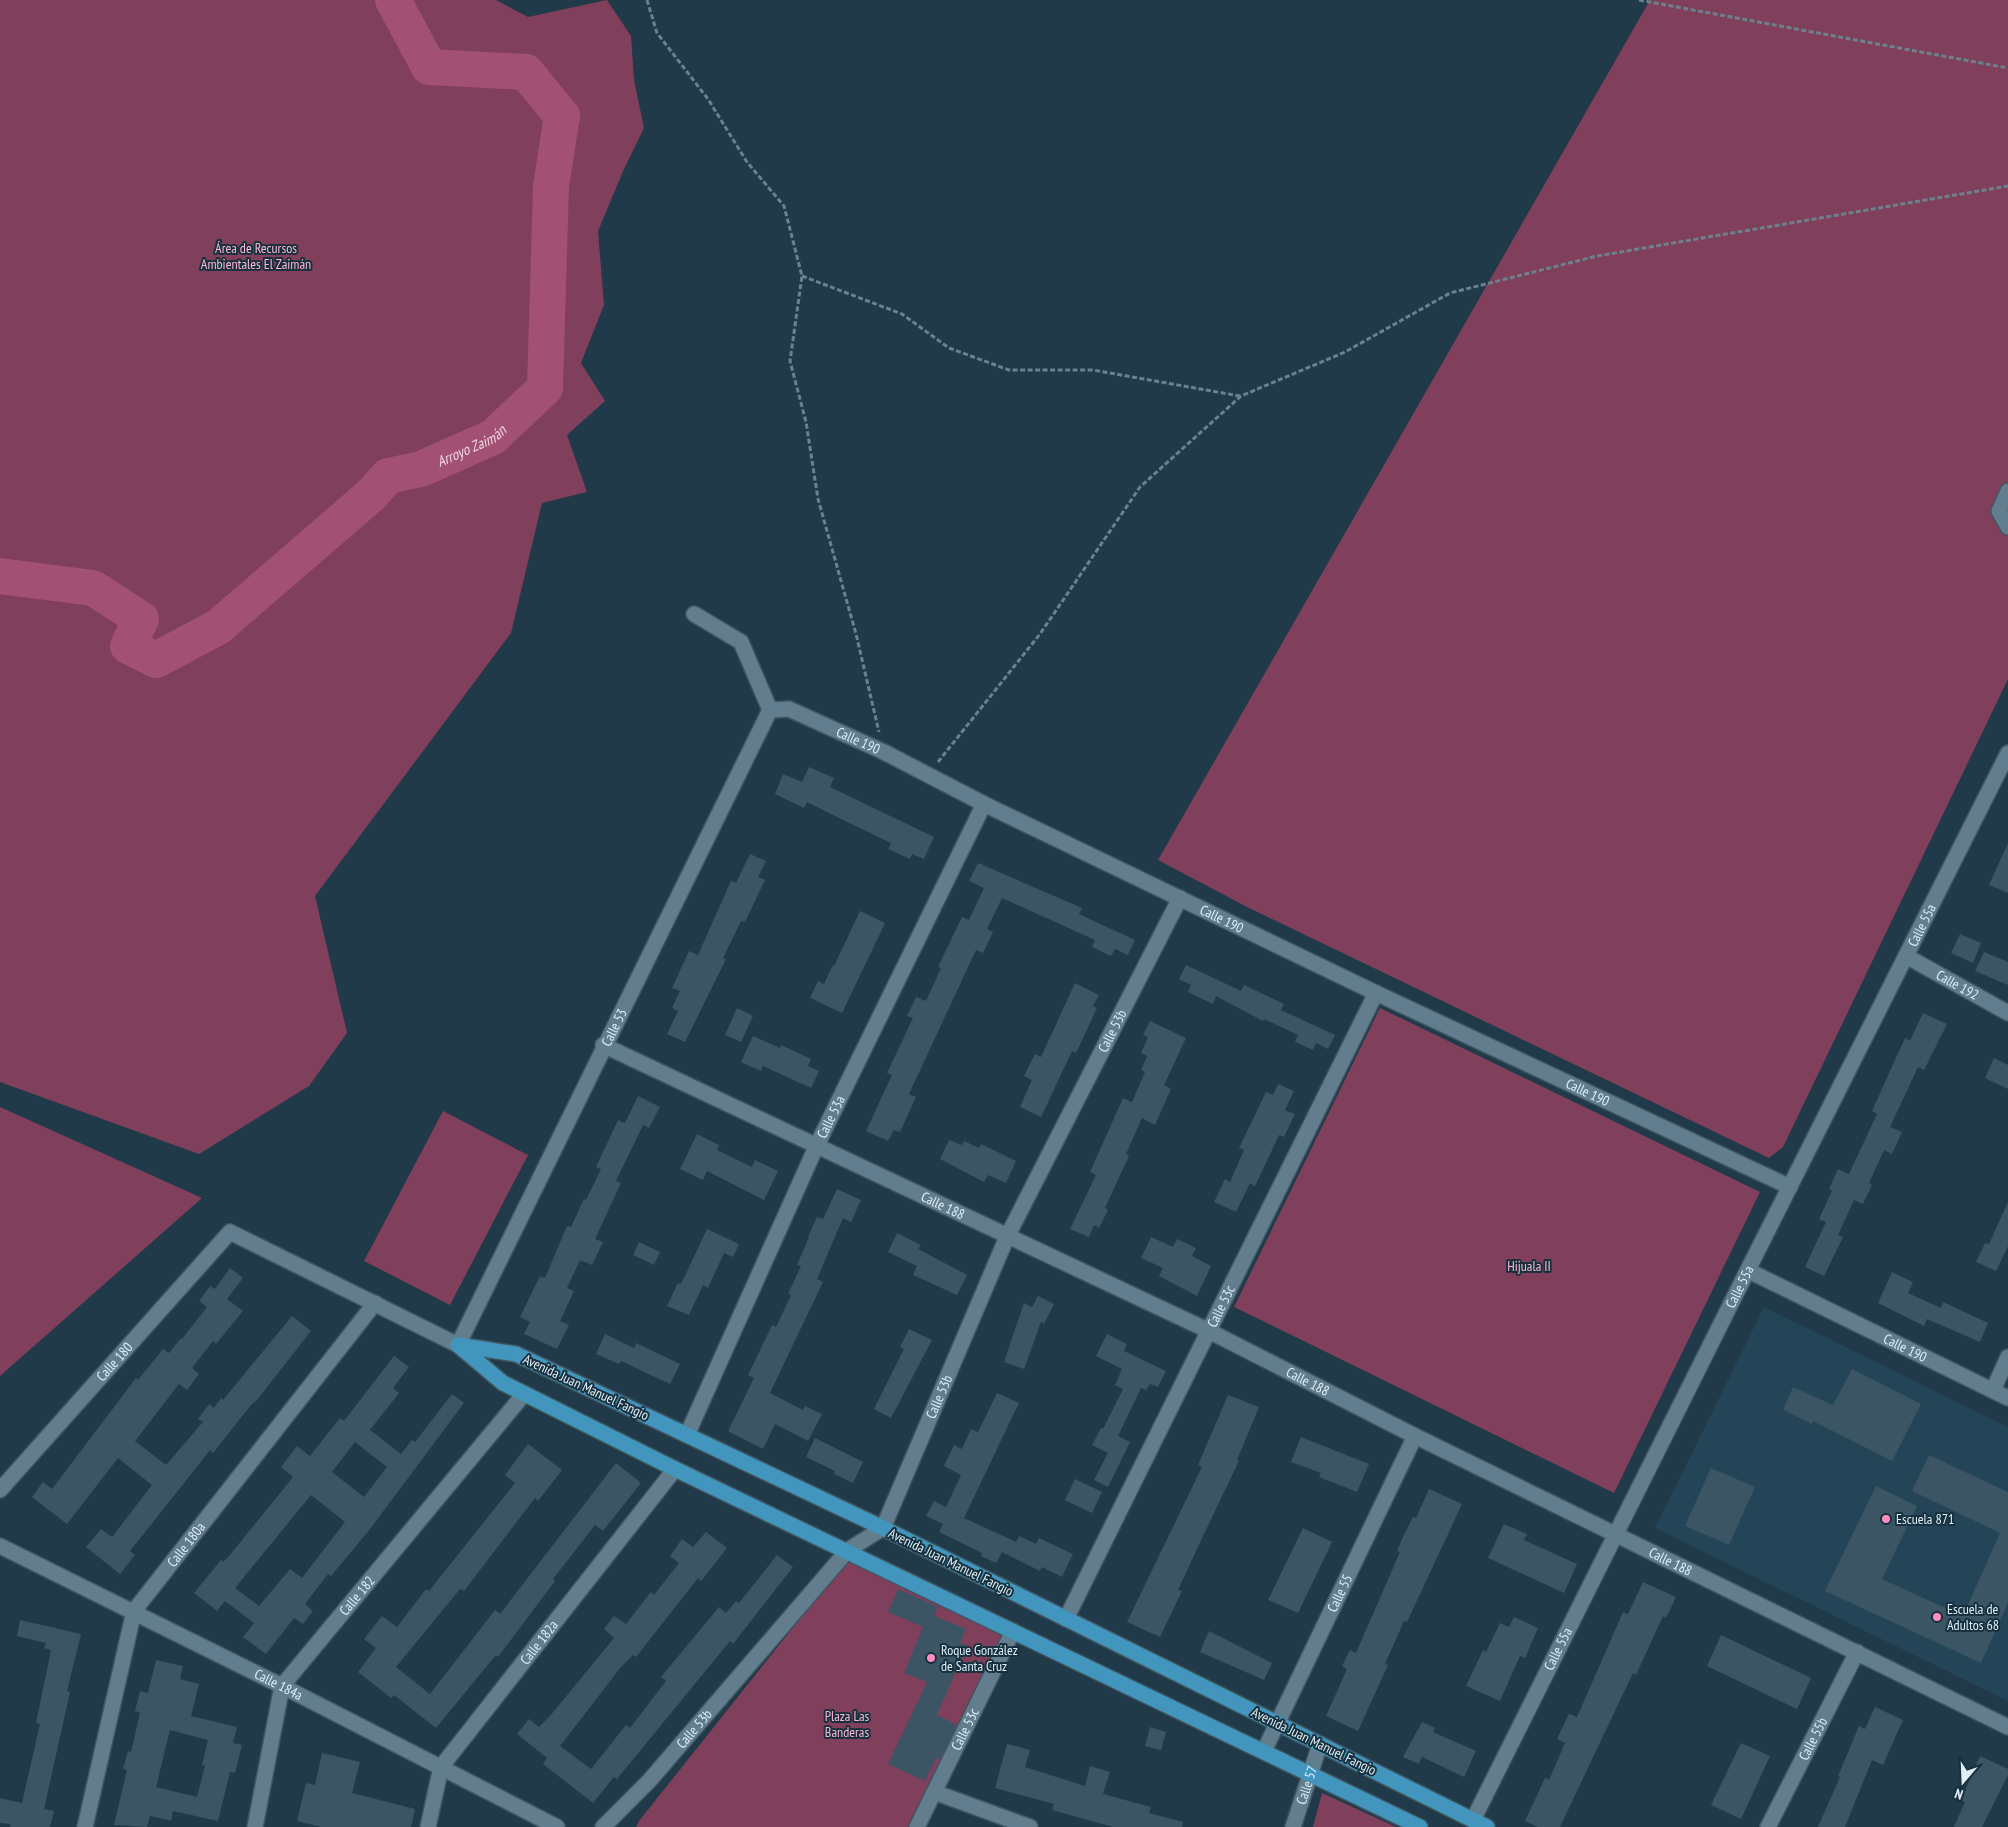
<svg xmlns="http://www.w3.org/2000/svg" width="2008" height="1827" font-family="'PT Sans Narrow',sans-serif">
<style>
.built{fill:#234557}
.green{fill:#803f5b}
.lines{fill:none;stroke-linecap:round;stroke-linejoin:round}
.river{stroke:#a35075;stroke-width:36}
.building{fill:#3b5564;fill-rule:evenodd}
.minor-casing{stroke:#3f5662;stroke-width:18}
.major-casing{stroke:#3f5662;stroke-width:18}
.path{stroke:#6c818e;stroke-width:3;stroke-dasharray:5 2.5;stroke-linecap:butt}
.minor{stroke:#627e8e;stroke-width:15}
.major{stroke:#4296be;stroke-width:15}
.poi-dot{fill:#fe8ebd;stroke:#16303e;stroke-width:2}
.labels{text-anchor:middle;dominant-baseline:central;stroke-width:4;stroke-linejoin:round;paint-order:stroke}
.park-label{font-size:14px;fill:#fdb7d2;stroke:#16303e}
.street-label{font-size:14px;fill:#dfeef7;stroke:#16303e}
.poi-label{font-size:14px;fill:#dfeef7;stroke:#16303e;text-anchor:start}
.water-label{font-size:15px;font-style:italic;fill:#efd7df;stroke:#16303e}
</style>
<rect width="100%" height="100%" fill="#203a49"/>
<path class="built" d="M1764 1307 2008 1427V1701L1655 1528Z"/>
<g class="green">
<path d="M0 0H496L528 17 607 0 631 36 634 80 644 128 624 169 598 231 604 305 581 363 605 401 567 435 587 492 542 503 511 633 315 896 347 1033 309 1086 199 1154 0 1082Z"/>
<path d="M1650 0H2008V679L1783 1147 1769 1158 1249 908 1158 860Z"/>
<path d="M1380 1008 1760 1192 1614 1493 1234 1307Z"/>
<path d="M0 1107 202 1198 0 1376Z"/>
<path d="M443 1111 528 1155 450 1305 364 1261Z"/>
<path d="M850 1556 1008 1631 910 1827H636L639 1821Z"/>
<path d="M1322 1793 1396 1827H1313Z"/>
</g>
<g class="lines">
<path class="river" id="s1" d="M0 576 93 588 141 619 128 646 156 660 218 627 371 495 388 476 421 469 493 437 545 388 551 186 562 116 526 72 429 67 393 0"/>
</g>
<g class="building">
<path d="M809 767 834 778 830 787 934 837 924 859 912 854 910 859 888 849 891 843 841 819 807 802 804 808 775 794 783 774 802 782Z"/>
<path d="M2008 843V893L1989 885Z"/>
<path d="M750 854 766 861 758 877 765 880 745 922 741 921 723 958 726 959 685 1042 667 1034 678 1011 672 1008 680 991 672 988 689 951 698 955 731 881 736 883Z"/>
<path d="M978 863 1082 908 1079 914 1135 940 1128 955 1115 949 1111 956 1092 947 1095 940 1002 898 987 929 993 932 983 953 976 950 909 1094 916 1097 900 1132 894 1130 888 1141 866 1131 892 1075 887 1073 913 1018 907 1016 916 997 926 1001 941 968 938 967 962 917 969 920 984 888 969 881Z"/>
<path d="M860 911 885 923 842 1013 810 998 818 981 824 984 833 965 834 966Z"/>
<path d="M1960 934 1981 943 1973 963 1951 953Z"/>
<path d="M1984 952 2008 962V985L1975 971Z"/>
<path d="M1186 965 1241 991 1244 985 1284 1004 1281 1010 1335 1035 1328 1049 1316 1043 1313 1050 1295 1042 1298 1035 1264 1019 1263 1021 1216 996 1213 1004 1188 992 1191 985 1179 979Z"/>
<path d="M1075 983 1099 995 1093 1006 1097 1008 1076 1053 1072 1051 1041 1117 1020 1107 1032 1080 1024 1076 1035 1054 1041 1057Z"/>
<path d="M737 1008 753 1016 741 1042 725 1035Z"/>
<path d="M1923 1013 1947 1024 1924 1070 1918 1067 1890 1127 1902 1132 1892 1154 1884 1150 1869 1183 1872 1185 1863 1204 1854 1200 1838 1235 1843 1237 1824 1276 1805 1267 1826 1222 1819 1219 1832 1191 1829 1189 1838 1169 1849 1174 1877 1114 1872 1111 1881 1091 1905 1038 1910 1041Z"/>
<path d="M1150 1021 1186 1038 1164 1085 1171 1089 1155 1125 1142 1118 1126 1154 1129 1156 1105 1208 1108 1210 1099 1228 1094 1225 1089 1237 1070 1229 1096 1175 1090 1172 1123 1098 1132 1102 1145 1072 1141 1070 1147 1056 1141 1053 1148 1037 1143 1035Z"/>
<path d="M753 1036 780 1048 781 1045 811 1059 808 1066 819 1071 811 1088 763 1066 761 1071 741 1062Z"/>
<path d="M1994 1058 2008 1065V1089L1985 1078Z"/>
<path d="M1278 1084 1294 1091 1285 1110 1295 1114 1284 1137 1279 1135 1255 1186 1250 1183 1236 1212 1214 1202 1225 1179 1230 1182 1244 1150 1239 1148 1266 1092 1273 1095Z"/>
<path d="M638 1096 660 1107 649 1128 643 1125 616 1181 621 1183 595 1239 603 1242 592 1265 580 1260 567 1288 574 1291 560 1321 569 1325 557 1349 524 1334 530 1322 520 1317 540 1276 545 1278 567 1226 571 1227 584 1199 586 1200 601 1169 596 1167 618 1120 625 1123Z"/>
<path d="M697 1134 719 1145 717 1150 752 1167 755 1160 778 1171 764 1200 707 1171 703 1180 680 1169Z"/>
<path d="M949 1140 962 1145 964 1141 979 1148 981 1144 1016 1161 1006 1183 988 1175 984 1182 940 1159Z"/>
<path d="M837 1189 861 1200 851 1222 843 1218 817 1279 823 1282 770 1393 803 1410 805 1406 822 1414 808 1441 775 1424 763 1449 728 1431 754 1378 748 1375 772 1325 776 1327 791 1295 788 1294 801 1266 797 1265 809 1237H808L817 1217 823 1219Z"/>
<path d="M2008 1202V1246L1996 1271 1976 1262 1985 1243 1989 1244Z"/>
<path d="M707 1229 739 1244 733 1257 724 1253 708 1288 703 1285 689 1315 667 1306 678 1283 681 1284Z"/>
<path d="M897 1233 921 1245 918 1249 967 1275 957 1295 913 1275 917 1266 888 1252Z"/>
<path d="M1151 1237 1173 1247 1177 1239 1196 1248 1192 1256 1211 1266 1197 1296 1159 1276 1163 1268 1141 1258Z"/>
<path d="M639 1242 660 1252 654 1265 633 1255Z"/>
<path d="M230 1268 243 1278 227 1299 243 1311 216 1344 213 1341 192 1368 199 1374 187 1390 179 1384 135 1441 166 1465 203 1422 198 1419 209 1404 214 1408 221 1398 223 1400 292 1316 311 1331 257 1400 251 1405 213 1453 210 1450 173 1497 130 1551 135 1555 120 1574 86 1547 101 1529 112 1537 152 1485 118 1458 67 1524 32 1497 43 1482 52 1489 136 1378 138 1380 163 1349 169 1353 181 1338 182 1339 207 1307 199 1301 210 1286 215 1289Z"/>
<path d="M1892 1272 1913 1282 1908 1293 1941 1308 1943 1302 1988 1323 1980 1342 1927 1319 1924 1326 1878 1303Z"/>
<path d="M1038 1296 1054 1304 1044 1324 1041 1322 1024 1369 1004 1362 1024 1303 1032 1307Z"/>
<path d="M909 1329 932 1340 891 1418 874 1409 904 1349 900 1347Z"/>
<path d="M605 1334 634 1348 636 1343 680 1364 670 1384 621 1361 619 1364 596 1354Z"/>
<path d="M1107 1334 1127 1344 1124 1351 1166 1371 1158 1387 1150 1384 1146 1390 1141 1388 1118 1436 1130 1442 1108 1487 1094 1480 1108 1453 1092 1445 1101 1428 1103 1429 1123 1389 1115 1385 1122 1369 1096 1356Z"/>
<path d="M394 1356 409 1367 393 1388 399 1393 370 1430 401 1454 412 1440 415 1442 452 1394 464 1403 370 1529 331 1576 328 1574 305 1604 313 1611 303 1624 294 1618 266 1654 243 1637 254 1623 225 1601 217 1611 194 1593 221 1560 223 1562 229 1556 293 1477 281 1467 297 1446 310 1456 340 1418 344 1421ZM355 1442 387 1467 364 1497 332 1472ZM311 1495 345 1522 302 1578 290 1569 259 1606 235 1588Z"/>
<path d="M1852 1369 1921 1404 1892 1461 1813 1421 1812 1424 1783 1410 1793 1387 1833 1405Z"/>
<path d="M997 1393 1019 1403 964 1518 1016 1542 1019 1536 1036 1544 1039 1538 1073 1554 1062 1577 1042 1567 1040 1571 1002 1552 996 1563 981 1556 982 1553 939 1532 943 1524 926 1516 934 1501 946 1507 961 1475 944 1466 954 1445 962 1449 971 1429 978 1432Z"/>
<path d="M1228 1395 1259 1407 1237 1460 1239 1461 1203 1536 1178 1590 1182 1591 1160 1637 1127 1622 1202 1467 1198 1465Z"/>
<path d="M1301 1437 1369 1464 1357 1492 1319 1477 1321 1473 1291 1462Z"/>
<path d="M815 1438 863 1462 853 1483 834 1474 835 1471 806 1457Z"/>
<path d="M528 1444 562 1470 538 1501 535 1498 464 1591 460 1589 396 1667 430 1694 495 1610 500 1614 616 1463 641 1483 603 1531 595 1525 553 1579 555 1581 498 1657 496 1655 436 1728 394 1695 391 1698 358 1672 376 1648 364 1639 382 1616 397 1627 426 1589 429 1591 515 1483 505 1475Z"/>
<path d="M1929 1455 2008 1492V1603L1981 1663 1825 1591 1876 1486 1917 1506 1882 1579 1963 1616 2000 1533 1912 1491Z"/>
<path d="M1711 1468 1755 1487 1729 1545 1685 1526Z"/>
<path d="M1075 1479 1102 1492 1092 1513 1065 1500Z"/>
<path d="M1429 1489 1462 1504 1407 1622 1404 1621 1385 1664 1388 1665 1358 1731 1326 1716 1347 1669 1342 1666 1350 1650 1356 1653 1400 1552 1397 1551 1402 1539 1413 1517 1416 1518Z"/>
<path d="M1504 1524 1527 1534 1524 1540 1577 1564 1564 1593 1488 1558Z"/>
<path d="M1303 1528 1332 1542 1298 1613 1268 1600Z"/>
<path d="M706 1532 727 1548 701 1581 698 1578 636 1657 633 1655 621 1667 560 1746 591 1769 626 1725 630 1728 666 1681 661 1677 719 1607 726 1613 736 1601 739 1603 777 1555 793 1567 733 1644 730 1641 617 1779 614 1777 593 1803 543 1764 547 1758 517 1734 529 1719 539 1727 550 1716 614 1638 604 1629 614 1616 626 1624 651 1592 654 1595 679 1563 670 1556 682 1539 693 1547Z"/>
<path d="M1643 1582 1676 1597 1666 1618 1663 1616 1636 1675 1633 1673 1560 1827H1538L1525 1821 1545 1778 1549 1780 1565 1743 1557 1739 1569 1714 1577 1717 1623 1612 1628 1614Z"/>
<path d="M898 1589 938 1607 934 1616 966 1629 960 1643 967 1645 937 1715 957 1725 940 1759 936 1758 925 1781 888 1764 927 1682 904 1673 923 1627 888 1612Z"/>
<path d="M1514 1617 1538 1628 1525 1658 1520 1656 1500 1701 1466 1686 1483 1650 1486 1652 1500 1623 1509 1627Z"/>
<path d="M20 1620 81 1634 67 1691 70 1692 44 1809 54 1811 50 1827H10L11 1824 0 1823V1798L22 1803 40 1724 36 1723 51 1650 44 1648 46 1643 17 1636Z"/>
<path d="M1209 1631 1272 1663 1264 1680 1200 1652Z"/>
<path d="M1721 1635 1811 1678 1797 1709 1707 1666Z"/>
<path d="M156 1660 183 1666 180 1679 199 1684 191 1716 237 1727 233 1743 242 1745 235 1773 230 1772 218 1821 173 1811 171 1821 150 1816 147 1827 114 1825 127 1770 123 1769 128 1751 131 1752 140 1713 135 1711 140 1691 148 1693ZM170 1730 208 1740 202 1765 205 1766 197 1797 156 1787Z"/>
<path d="M1875 1707 1903 1720 1883 1765 1872 1760 1845 1827H1818L1840 1777 1838 1776 1859 1726 1865 1729Z"/>
<path d="M1422 1722 1435 1728 1433 1732 1476 1751 1464 1777 1422 1757 1419 1764 1403 1757Z"/>
<path d="M1150 1727 1166 1732 1161 1750 1145 1746Z"/>
<path d="M1741 1743 1770 1756 1741 1819 1711 1805Z"/>
<path d="M1007 1744 1030 1750 1025 1767 1085 1786 1090 1766 1110 1772 1103 1794 1151 1807 1149 1813 1183 1822 1182 1827H1113L1052 1810 1054 1804 995 1788Z"/>
<path d="M322 1753 360 1762 352 1793 415 1809 411 1827H321L297 1821 306 1783 315 1785Z"/>
<path d="M1980 1756 2008 1769V1775L1982 1827H1954L1965 1802 1961 1800Z"/>
</g>
<g class="lines">
<g class="minor-casing">
<g id="minor">
<path d="M2008 491 1999 511 2008 527"/>
<path d="M694 614 741 642 770 710"/>
<path id="s2" d="M770 710 789 709 884 752 984 804 1376 993 1790 1187"/>
<path id="s3" d="M1906 956 2008 1013"/>
<path id="s4" d="M603 1045 1207 1330 1415 1436 2008 1727"/>
<path id="s5" d="M1749 1271 2008 1398"/>
<path d="M1993 1390 2008 1357"/>
<path id="s6" d="M687 1435 816 1147 984 804"/>
<path id="s7" d="M0 1490 230 1232 458 1345 770 710"/>
<path id="s8" d="M0 1546 282 1686 557 1827"/>
<path id="s9" d="M1066 1619 1376 993"/>
<path id="s10" d="M1264 1751 1415 1436"/>
<path d="M934 1792 1030 1827"/>
<path id="s11" d="M1473 1820C1649 1463 1830 1109 2008 753"/>
<path id="s12" d="M85 1827 134 1611 375 1303"/>
<path id="s13" d="M255 1827 282 1686 524 1394"/>
<path id="s14" d="M428 1827 441 1767 675 1469"/>
<path id="s15" d="M603 1827 650 1780 848 1550 883 1528 1007 1237 1180 898"/>
<path id="s16" d="M917 1827 1013 1631"/>
<path id="s17" d="M1293 1827 1320 1744"/>
<path id="s18" d="M1768 1827 1857 1652"/>
</g>
</g>
<g class="major-casing">
<g id="major">
<path d="M458 1345 516 1354 883 1528 1487 1827"/>
<path d="M459 1346 503 1383 675 1469 1420 1827"/>
</g>
</g>
<g class="path">
<path d="M647 0 657 33 708 99 747 162 784 206 802 276 790 361 806 422 818 499 856 634 879 732"/>
<path d="M1639 0 2008 68"/>
<path d="M802 276 902 314 949 348 1009 370H1093L1240 396"/>
<path d="M938 762 1040 634 1140 487 1241 396 1345 352 1450 293 1597 256 2008 186"/>
</g>
<use href="#minor" class="minor"/>
<use href="#major" class="major"/>
</g>
<g class="poi-dot">
<circle cx="1886" cy="1519" r="5"/>
<circle cx="1937" cy="1617" r="5"/>
<circle cx="931" cy="1658" r="5"/>
</g>
<g class="labels">
<g class="park-label">
<text x="256" y="248">Área de Recursos<tspan x="256" dy="16">Ambientales El Zaimán</tspan></text>
<text x="1529" y="1266">Hijuala II</text>
<text x="847" y="1716">Plaza Las<tspan x="847" dy="16">Banderas</tspan></text>
</g>
<g class="street-label">
<text stroke="none"><textPath href="#s2" startOffset="95">Calle 190</textPath></text>
<text stroke="none"><textPath href="#s2" startOffset="500">Calle 190</textPath></text>
<text stroke="none"><textPath href="#s11" startOffset="1001">Calle 55a</textPath></text>
<text stroke="none"><textPath href="#s3" startOffset="59">Calle 192</textPath></text>
<text stroke="none"><textPath href="#s7" startOffset="954">Calle 53</textPath></text>
<text stroke="none"><textPath href="#s15" startOffset="959">Calle 53b</textPath></text>
<text stroke="none"><textPath href="#s2" startOffset="905">Calle 190</textPath></text>
<text stroke="none"><textPath href="#s6" startOffset="349">Calle 53a</textPath></text>
<text stroke="none"><textPath href="#s4" startOffset="376">Calle 188</textPath></text>
<text stroke="none"><textPath href="#s11" startOffset="596">Calle 55a</textPath></text>
<text stroke="none"><textPath href="#s9" startOffset="349">Calle 53c</textPath></text>
<text stroke="none"><textPath href="#s5" startOffset="174">Calle 190</textPath></text>
<text stroke="none"><textPath href="#s7" startOffset="172">Calle 180</textPath></text>
<text stroke="none"><textPath href="#s4" startOffset="781">Calle 188</textPath></text>
<text transform="translate(586 1387) rotate(25)">Avenida Juan Manuel Fangio</text>
<text stroke="none"><textPath href="#s15" startOffset="554">Calle 53b</textPath></text>
<text stroke="none"><textPath href="#s12" startOffset="306">Calle 180a</textPath></text>
<text stroke="none"><textPath href="#s4" startOffset="1186">Calle 188</textPath></text>
<text transform="translate(951 1562) rotate(26)">Avenida Juan Manuel Fangio</text>
<text stroke="none"><textPath href="#s10" startOffset="175">Calle 55</textPath></text>
<text stroke="none"><textPath href="#s13" startOffset="261">Calle 182</textPath></text>
<text stroke="none"><textPath href="#s14" startOffset="220">Calle 182a</textPath></text>
<text stroke="none"><textPath href="#s11" startOffset="191">Calle 55a</textPath></text>
<text stroke="none"><textPath href="#s8" startOffset="311">Calle 184a</textPath></text>
<text stroke="none"><textPath href="#s15" startOffset="134">Calle 53b</textPath></text>
<text stroke="none"><textPath href="#s16" startOffset="109">Calle 53c</textPath></text>
<text stroke="none"><textPath href="#s18" startOffset="99">Calle 55b</textPath></text>
<text transform="translate(1314 1741) rotate(26)">Avenida Juan Manuel Fangio</text>
<text stroke="none"><textPath href="#s17" startOffset="44">Calle 57</textPath></text>
</g>
<g class="poi-label">
<text x="1896" y="1519">Escuela 871</text>
<text x="1947" y="1609">Escuela de<tspan x="1947" dy="16">Adultos 68</tspan></text>
<text x="941" y="1650">Roque González<tspan x="941" dy="16">de Santa Cruz</tspan></text>
</g>
<g class="water-label">
<text stroke="none"><textPath href="#s1" startOffset="599">Arroyo Zaimán</textPath></text>
</g>
</g>
<g transform="translate(1963 1782) rotate(199)" stroke="#16303e" stroke-width="4" paint-order="stroke">
<path d="M0-4L9 19L0 12L-9 19Z" fill="#dfeef7"/>
<text y="-8" font-size="14" font-weight="bold" text-anchor="middle" fill="#dfeef7">N</text>
</g>
</svg>
